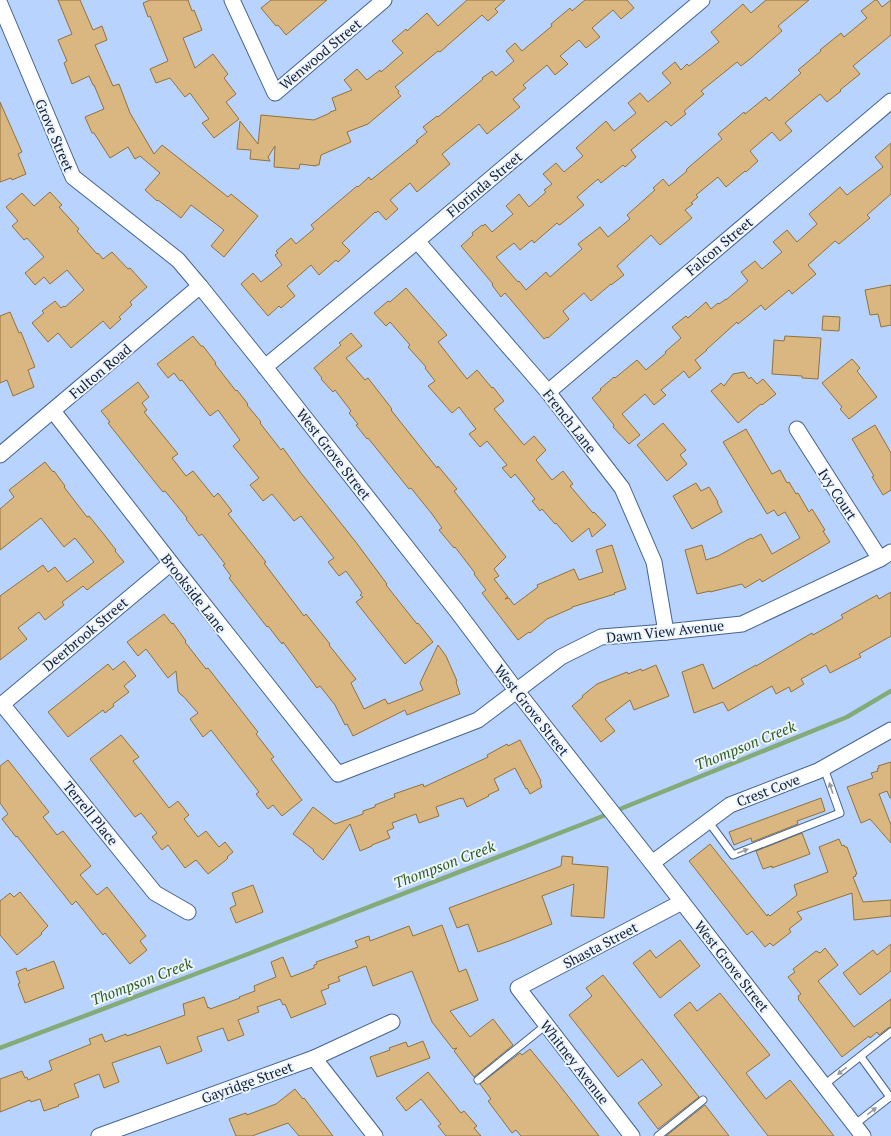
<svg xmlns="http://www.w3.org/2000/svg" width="891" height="1136" font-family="'PT Serif',serif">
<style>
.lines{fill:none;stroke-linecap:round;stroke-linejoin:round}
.stream{stroke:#83aa77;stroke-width:4.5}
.building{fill:#dab780;stroke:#92713b}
.service-casing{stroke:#456391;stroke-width:9}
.minor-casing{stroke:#456391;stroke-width:17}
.service{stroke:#fff;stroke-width:7}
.minor{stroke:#fff;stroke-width:15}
.oneway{fill:#959ba3}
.labels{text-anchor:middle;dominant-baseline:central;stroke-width:4;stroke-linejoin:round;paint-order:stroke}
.street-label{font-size:14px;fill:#132033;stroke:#ecf4ff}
.water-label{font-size:15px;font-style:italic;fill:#2d5f1b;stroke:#ecf4ff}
</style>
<rect width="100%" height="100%" fill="#b8d4fe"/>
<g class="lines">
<path class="stream" d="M0 1048 235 959 588 822 847 717 891 691"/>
</g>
<g class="building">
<path d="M58 0H80L93 30 102 26 107 40 95 45 113 86 119 84 130 113 154 154 162 145 228 197 231 194 258 216 224 257 211 246 224 230 191 205 181 218 158 200 157 201 145 190 160 173 140 156 135 159 128 147 110 158 94 133H92L85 117 104 109 94 85H93L89 76 72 84 64 63 67 61 58 40 72 34Z"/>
<path d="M150 0H188L192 11 194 10 202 30 183 38 195 68 213 54 228 74 224 78 236 94 226 102 239 119 214 138 202 123 209 119 190 93 185 97 170 78 156 83 150 69 168 61 150 16 148 17 143 3Z"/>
<path d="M271 0H327L286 35 278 25 276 26 261 8Z"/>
<path d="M467 0H505L495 9 498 12 488 21 482 15 440 52 438 51 395 87 399 91 398 93 401 96 368 124 347 132 351 142 321 155 319 165H316V166L300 164 299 169 274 167 275 146 268 157 270 161 250 159 251 150 237 149 240 121 258 144 261 115 314 120 330 113V112L336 110 332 98 352 90 344 80 357 69 367 80 380 70 381 72 403 53 392 41 406 29 407 31 427 13 438 26Z"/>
<path d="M585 0H627L634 8 621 19 613 10 592 28 600 37 586 48 579 40 560 56 568 64 555 75 547 65 523 85 526 88 513 99 520 107 487 134 479 124 463 137 442 154 450 164 417 192 410 183 390 200 398 209 386 220 378 211 376 213 375 212 342 243 350 251 338 262 336 260 319 275 311 265 287 286 295 296 281 308 279 306 268 316 241 284 253 273 261 282 282 265 275 255 278 253 276 251 291 238 296 244 314 229 311 225 357 186 358 187 369 177 371 180 418 142 416 141 427 132 423 127 437 116 438 117 483 79 482 78 492 71 496 76 514 61 506 51 515 43 522 51 552 26 551 24 570 8 572 11Z"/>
<path d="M766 0H809L778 26 782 31 750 59 741 66 737 62 701 91 704 94 684 111 686 114 671 126 666 121 631 150 636 157 625 167 623 165 601 183 598 179 577 197 584 205 561 224 559 225 557 223 534 243 532 240 520 250 514 243 496 257 518 282 519 281 526 290 546 272 550 277 582 249 578 244 600 227 608 237 630 219 627 215 655 190 653 188 663 179 669 186 687 171 686 170 689 167 722 139 718 134 744 112 745 114 766 97 769 101 801 73 798 70 821 51 820 50 841 33 844 37 867 18 861 11 875 0H877L882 7 891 0V35L853 66 860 74 840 90 841 91 827 102 820 94 785 123 792 131 780 141 772 132 750 151 758 161 746 172 745 171 726 187 718 177 696 195 698 197 691 203 693 204 685 210 692 218 660 245 651 235 617 266 624 275 611 285V284L591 301 584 293 563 311 569 319 548 338 547 337 544 339 505 293 501 297 492 285 493 284 461 246 471 237 473 235 472 233 482 225 483 226 485 224 492 232 513 214 506 206 519 194 529 207 546 192 544 190 552 184 543 174 556 163 564 172 583 156 576 148 606 121 614 131 636 113 628 103 640 93 648 102 671 83 662 73 675 62 681 70 687 64 689 66 719 42 711 32 743 4 751 13Z"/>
<path d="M0 102 22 152 18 154 26 174 12 180 11 178 0 182Z"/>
<path d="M891 143V194L867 215 870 218 839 244 835 241 808 265 816 274 792 294 789 290 765 310 761 305 738 324 737 322 706 350H707L695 360 701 368 689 378 684 371 661 390 666 395 654 405 645 394 622 414 640 435 629 444 613 427 614 425 592 398 601 390 600 389 614 377 615 378 637 360 646 370 666 353 665 352 681 338 672 327 686 316 688 318 706 302 711 309 718 303 719 304 726 299V300L748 281 741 272 755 261 762 269 782 252 773 242 787 230 797 242 817 224 809 214 840 187 847 195 883 167 875 157Z"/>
<path d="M50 192 62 205 59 207 79 229 77 231 97 254 98 253 103 259 112 252 128 269 130 268 147 287 130 302 132 305 119 317 121 319 110 329 103 321 71 348 58 333 48 342 32 323 44 313 42 311 55 301 61 308 64 306 65 307 84 290 67 270 50 284 44 277 35 285 25 273 44 257 27 238 24 240 12 226 18 221 6 207 22 193 34 206Z"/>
<path d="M891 285V325L881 327 878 314 870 315 865 290Z"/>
<path d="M406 288 447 335 438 342 467 379 477 370 492 388 493 387 504 401 494 409 524 445 534 436 546 450 536 460 552 480 563 471 573 484 570 486 593 513 594 512 606 525 592 537 589 528 572 542 556 523 555 524 542 509 540 511 532 501 535 499 515 474 511 478 502 468 507 465 487 441 480 447 469 434 476 429 459 407 452 413 428 386 435 381 425 368 426 367 408 347 410 345 390 322 386 326 374 313 388 301 390 302Z"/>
<path d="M10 312 19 333 21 332 35 367 28 370 34 387 13 396 7 380 0 383V316Z"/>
<path d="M823 316 840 317 839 331 822 330Z"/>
<path d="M351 333 362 346 346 358 365 380 368 378 392 409 391 410 437 468 438 466 457 489 454 491 506 557 494 569 499 576 494 579 508 597 505 599 509 598 514 605 538 587 537 585 574 569 579 580 603 572 596 550 612 545 626 589 614 593 615 594 572 607V608L547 619 530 633 529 632 518 640 482 593 486 590 474 574 475 573 455 547 454 548 439 530 442 528 432 514 411 488 409 489 368 438 367 439 356 425 358 424 349 413 351 411 335 390 333 392 321 379 322 378 314 368 341 345 339 343Z"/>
<path d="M193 336 201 346H203L216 363 215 364 236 391 237 390 248 404 247 405 261 422 260 423 281 450 283 448 301 473 355 541 387 584 386 585 417 624 418 623 433 642 405 664 356 602 363 597 360 595 362 593 346 571 339 576 328 562 334 558 301 516 294 521 272 494 263 501 250 485 259 478 233 446 240 440 218 410 210 416 182 380 180 381 174 373 168 378 157 364Z"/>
<path d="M785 336 821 338 818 379 802 378V376L772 374 774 340 784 341Z"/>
<path d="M852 359 860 368 857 371 877 397 849 419 840 409 842 407 822 383Z"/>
<path d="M744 372 749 379 751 377 757 384 763 379 776 394 762 405 761 404 738 423 711 391 721 383 724 386 733 374Z"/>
<path d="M138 382 149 397 142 403 147 410 144 412 178 454 172 458 186 476 193 471 214 497 218 493 232 511 228 514 266 562 264 563 304 616 306 614 330 644 329 645 356 679 351 683 364 709 385 699 388 704 423 690 420 683 438 645 446 656 457 681 456 682 460 694 407 715 405 710 353 736 347 724 345 725 335 705 320 686 317 688 283 642 282 644 268 626 267 627 229 578 231 576 223 565 225 564 202 534 199 536 186 519 187 518 165 491 163 492 150 476 108 423 110 422 101 411Z"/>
<path d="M663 423 686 450 680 455 687 464 667 481 637 445Z"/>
<path d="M875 425 891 453V490L883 495 872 477 874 476 852 439Z"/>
<path d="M746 429 772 474 780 470 787 483 789 482 796 494 798 493 809 512 812 509 825 530 823 531 830 542 762 582 760 579 745 588 742 584 710 592V591L697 594 685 550 702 545 706 560 718 556 751 538 752 539 761 534 772 554 800 538 785 512 778 516 774 510 767 514 723 442Z"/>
<path d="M45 462 53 472 54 471 65 486 64 487 87 517 89 516 102 532 116 550 115 551 124 562 87 590 83 586 62 602 64 605 45 620 39 612 18 628 27 639 0 660V596L43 565 48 572 55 567 67 582 94 562 75 538 64 547 41 518 0 550V509L14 497 9 490Z"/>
<path d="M696 483 701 491 709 487 718 502H717L722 512 692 529 673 496Z"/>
<path d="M891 592V636L859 654 861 657 830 673 826 665 801 679 804 684 791 692 789 687 776 694 772 686 728 711 723 702 694 713 682 672 703 664 713 689 756 665V666L812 633 813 635 843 618 841 615 877 595 879 599Z"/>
<path d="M164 614 172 624 173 623 186 641 185 642 206 669 208 668 258 732 256 734 274 757 271 759 302 800 282 816 273 805 268 809 256 794 259 792 211 730 203 737 190 719 198 713 183 696 180 694 178 691 176 671 168 678 146 649 138 656 127 642Z"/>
<path d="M124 661 136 676 124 686 129 692 113 704 114 706 105 713 103 710 68 737 48 712 108 664 113 670Z"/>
<path d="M656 665 669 696 634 710 630 700 605 719 615 731 601 742 572 706 583 697 582 696 597 684 627 672 628 674 641 669 642 671Z"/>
<path d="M121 735 139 757 133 761 169 808 178 801 189 815 184 819 198 837 206 831 219 847 225 842 233 852 227 857 228 858 226 860 208 874 196 860 185 868 168 845 162 850 152 837 157 833 141 813 135 817 90 759Z"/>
<path d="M520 740 541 781 540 782 542 787 530 794 527 788 526 789 515 768 494 779 499 790 488 795 489 796 467 807 463 798 461 799V798L436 807 439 816 419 823 416 814 392 823 394 828 387 831 390 838 372 845V846L360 851 350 824 323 860 313 851 314 850 293 834 313 807 335 824 363 814V811L375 807V805L395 797 394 794 423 784 424 787 488 757 487 755 507 744 508 746Z"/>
<path d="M8 760 49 812 43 817 57 835 63 831 91 866 80 875 97 895 107 887 146 936 140 941 147 950 130 964 105 933 103 935 76 901 72 905 17 836 16 837 2 819 8 814 0 803V766Z"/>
<path d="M891 762V798H890L887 791 879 794 891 825V843L870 819 861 823 847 787 873 778 871 773 878 771 877 769 879 768 878 766Z"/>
<path d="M821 798 825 811 797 821 798 824 752 842 751 838 734 845 729 832Z"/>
<path d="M802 833 810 854 772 868V866L763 869 756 851Z"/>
<path d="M839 839 842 846 844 845 845 847H847L857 874 855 875 856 876 853 877 863 902 891 900V916L854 920 852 893 797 912 802 919 789 929 791 932 773 946 770 943 765 947 752 931 747 935 689 861 710 844 767 916 768 914 770 916 797 895 794 885 828 872 819 847Z"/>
<path d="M562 856 573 857 572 864 608 867 604 918 571 916 574 884 542 896 552 924 509 941 478 952 468 924 457 928 449 908 561 866Z"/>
<path d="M253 885 263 912 236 923 230 908 236 905 232 893Z"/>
<path d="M20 892 48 926 41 933 42 934 17 955 0 935V901L10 893 14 897Z"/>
<path d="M442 925 459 972 466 969 478 1000 450 1011 470 1037 493 1019 513 1045 474 1077 454 1051 457 1048 453 1049 432 1022 412 971 373 986 366 966 338 977 340 981 328 985 329 988 321 991 326 1004 291 1018 285 1004 283 1005 280 999 257 1007 259 1012 238 1020 244 1035 228 1041 223 1028 197 1037 202 1051 167 1064 160 1046 112 1063 119 1082 104 1088 99 1074 74 1084 79 1097 58 1105 59 1106 44 1111 40 1099 31 1102 30 1100 0 1112V1079L22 1071 25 1078 27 1077 28 1080 52 1070 49 1061 91 1044 89 1039 102 1034 105 1042 126 1034 127 1036 185 1015 183 1004 204 997 208 1008 209 1007 210 1009 240 998 239 997 255 991 254 986 276 977 271 962 283 957 291 977 314 968V965L317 964 316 962 358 947 355 941 369 936 370 941 409 926 413 936Z"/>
<path d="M680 940 700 966 660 998 633 963 650 950 656 958Z"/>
<path d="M891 944V971L860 995 843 973 873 950 877 955Z"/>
<path d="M825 948 838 965 818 981 854 1027 891 999V1027L888 1028 879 1035 877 1032 870 1038 869 1036 842 1057 798 999 799 998 798 996 801 994 788 977 795 972 793 969 816 951 820 953Z"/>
<path d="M54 961 64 988 25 1003 18 984 20 983 16 972 26 968 27 971Z"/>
<path d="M603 975 699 1097 658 1129 638 1103 662 1085 642 1059 618 1077 569 1015 592 996 586 988Z"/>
<path d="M720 993 770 1055 746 1073 766 1099 790 1080 834 1136H768L674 1015 690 1002 697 1011Z"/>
<path d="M423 1041 430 1058 377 1077 370 1057 390 1050 389 1048 406 1042 408 1047Z"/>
<path d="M530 1049 557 1082 599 1136H521L516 1130 512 1133 488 1101 491 1099 480 1084 520 1053 522 1055Z"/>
<path d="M428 1072 461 1113 464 1111 477 1126 474 1128 481 1136H446L438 1126 441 1124 421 1099 406 1111 396 1098Z"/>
<path d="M295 1089 303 1099 304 1098 333 1136H299L288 1123 252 1136H236L229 1119 246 1113 247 1115 276 1104Z"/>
<path d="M705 1105 729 1136H666Z"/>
</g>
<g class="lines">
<g class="service-casing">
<g id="service">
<path d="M708 821 733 855 840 813 824 768"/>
<path d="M861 1057 890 1097"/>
<path d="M478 1080 546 1025"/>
<path d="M824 1085 891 1032"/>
<path d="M854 1125 891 1096"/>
<path d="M658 1136 703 1100"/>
</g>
</g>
<g class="minor-casing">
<g id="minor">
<path d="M232 0 275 93 384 0"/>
<path d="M0 4 73 177 178 260 200 286 265 367 456 610 516 690 652 863 863 1136"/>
<path d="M417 241 548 392 622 488 654 562 666 632"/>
<path d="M265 367 417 241 702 0"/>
<path d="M548 392 891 101"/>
<path d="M53 411 171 563 338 774 478 720 561 657 601 637 666 632 742 624 880 559 891 552"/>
<path d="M797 429 880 559"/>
<path d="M0 455 200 286"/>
<path d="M2 704 155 893 188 912"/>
<path d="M0 706 171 563"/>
<path d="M652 863 730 805 818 771 891 730"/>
<path d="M314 1058 375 1136"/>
<path d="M99 1136 314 1058 392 1022"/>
<path d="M632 1136 518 988 682 902"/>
</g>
</g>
<use href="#service" class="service"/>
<use href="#minor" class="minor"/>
</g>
<defs><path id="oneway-solid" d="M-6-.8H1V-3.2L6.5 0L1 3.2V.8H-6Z"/></defs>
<g class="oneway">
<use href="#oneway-solid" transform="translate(831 788) rotate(-109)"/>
<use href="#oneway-solid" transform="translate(743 851) rotate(-21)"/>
<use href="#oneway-solid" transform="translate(842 1071) rotate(142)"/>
<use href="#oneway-solid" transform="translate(872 1111) rotate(-38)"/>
</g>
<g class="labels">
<g class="street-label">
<text transform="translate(320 54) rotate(-40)">Wenwood Street</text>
<text transform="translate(55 135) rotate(67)">Grove Street</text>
<text transform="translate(484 184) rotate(-40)">Florinda Street</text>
<text transform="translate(719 246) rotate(-40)">Falcon Street</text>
<text transform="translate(100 371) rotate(-40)">Fulton Road</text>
<text transform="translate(570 421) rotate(52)">French Lane</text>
<text transform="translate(334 454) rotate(52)">West Grove Street</text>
<text transform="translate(838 494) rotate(57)">Ivy Court</text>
<text transform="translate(194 593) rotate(52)">Brookside Lane</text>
<text transform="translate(665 631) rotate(-6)">Dawn View Avenue</text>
<text transform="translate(85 634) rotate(-40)">Deerbrook Street</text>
<text transform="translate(532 710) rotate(52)">West Grove Street</text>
<text transform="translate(768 790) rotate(-21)">Crest Cove</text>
<text transform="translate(91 813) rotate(51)">Terrell Place</text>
<text transform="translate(600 945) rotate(-28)">Shasta Street</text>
<text transform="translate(732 966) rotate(52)">West Grove Street</text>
<text transform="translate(575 1062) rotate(52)">Whitney Avenue</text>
<text transform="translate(247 1082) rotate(-20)">Gayridge Street</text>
</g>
<g class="water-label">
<text transform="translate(745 745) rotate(-22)">Thompson Creek</text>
<text transform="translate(444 864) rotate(-21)">Thompson Creek</text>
<text transform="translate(141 981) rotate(-21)">Thompson Creek</text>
</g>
</g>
</svg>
